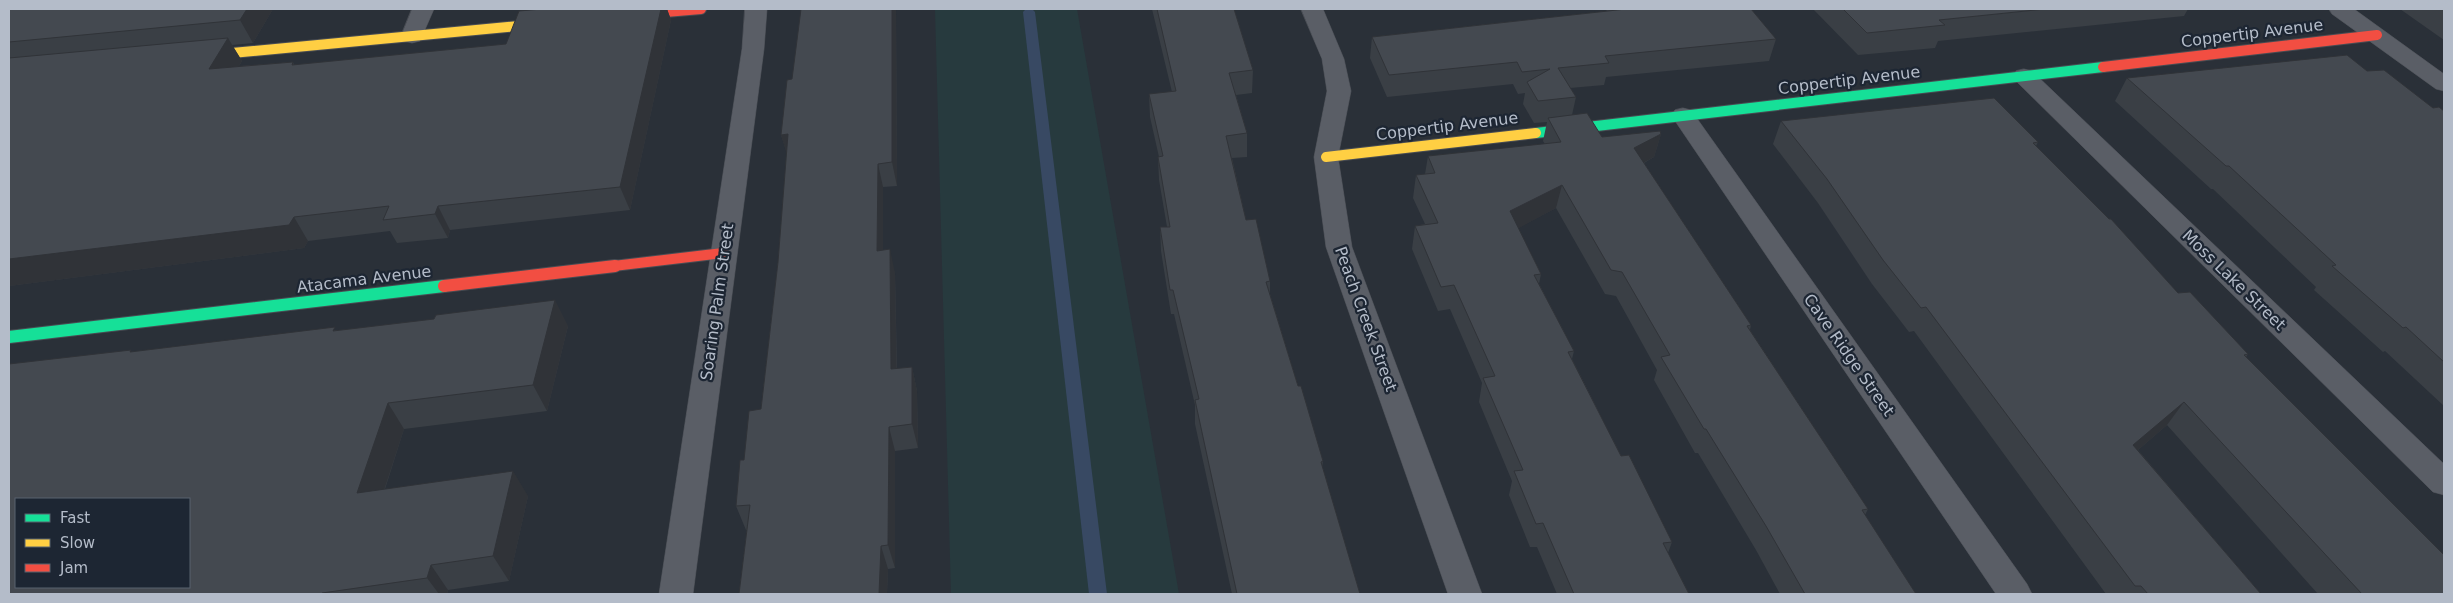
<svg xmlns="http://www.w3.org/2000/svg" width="2453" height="603" font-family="'DejaVu Sans',sans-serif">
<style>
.green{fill:#273a3e}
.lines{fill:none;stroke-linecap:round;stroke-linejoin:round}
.stream{fill:#384963;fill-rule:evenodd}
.street-casing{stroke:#484c53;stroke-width:1}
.fast-far1-casing{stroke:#484c53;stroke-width:12}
.fast-casing{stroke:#484c53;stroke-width:14}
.slow-casing{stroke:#484c53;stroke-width:12}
.jam-far1-casing{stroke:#484c53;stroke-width:12}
.jam-casing{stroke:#484c53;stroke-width:14}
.street{fill:#5a5e66;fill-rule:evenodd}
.fast-far1{stroke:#16e098;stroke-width:10}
.fast{stroke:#16e098;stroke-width:12}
.slow{stroke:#ffcf43;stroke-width:10}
.jam-far1{stroke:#f24e42;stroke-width:10}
.jam{stroke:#f24e42;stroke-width:12}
.wall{fill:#3a3f45}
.shaded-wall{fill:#303338}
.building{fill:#444950;stroke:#303338;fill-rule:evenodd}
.labels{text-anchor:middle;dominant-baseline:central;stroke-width:4.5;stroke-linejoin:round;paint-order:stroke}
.street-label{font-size:16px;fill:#b4bcc9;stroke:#1d2633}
</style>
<rect width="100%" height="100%" fill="#2a3038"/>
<path class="green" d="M935 9H1077L1179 594H951Z"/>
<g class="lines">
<path class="stream" d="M1025 10H1033L1035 12 1107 594H1089L1023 12Z"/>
<g class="street-casing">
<g id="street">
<path d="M412 9H434L420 41 412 43 404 41 401 36Z"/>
<path d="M745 9H767L764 49 693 594H659L742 49Z"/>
<path d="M1301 9H1323L1344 59 1351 91 1338 157 1352 247 1482 594H1448L1326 247 1314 157 1327 91 1322 59Z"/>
<path d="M2329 9H2354L2444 74V91L2436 89 2332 14Z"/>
<path d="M2024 69 2032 71 2444 464V495L2433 492 2016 81 2013 76 2016 71Z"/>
<path d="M1683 108 1691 110 2027 584 2032 594H1996L1671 115 1675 110Z"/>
</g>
</g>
<g class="fast-far1-casing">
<path id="fast-far1" d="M1536 133 2103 67"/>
</g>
<g class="fast-casing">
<path id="fast" d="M9 337 444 286"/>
</g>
<g class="slow-casing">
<g id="slow">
<path d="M200 56 550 23"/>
<path d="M1326 157 1536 133"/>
</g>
</g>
<g class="jam-far1-casing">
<g id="jam-far1">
<path d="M630 15 701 9"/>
<path d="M2103 67 2377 35"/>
<path d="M605 267 723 253"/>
</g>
</g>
<g class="jam-casing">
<path id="jam" d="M444 286 615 266"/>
</g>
<use href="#street" class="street"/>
<use href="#fast-far1" class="fast-far1"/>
<use href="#fast" class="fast"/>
<use href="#slow" class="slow"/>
<use href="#jam-far1" class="jam-far1"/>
<use href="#jam" class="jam"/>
</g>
<g class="wall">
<path d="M9 9H273L253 43 232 45 242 61 239 66 293 62 294 65 506 44 531 10V9H667L671 20 630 210 450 230 448 238 397 243 390 231 308 241 304 248 9 286Z"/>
<path d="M896 9 897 186 883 187V250L895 273 897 369 912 367 917 391 918 448 895 451V568L888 569 887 594H739L747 530H746L736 506 744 460 761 409 778 262 787 153 781 135 792 79Z"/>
<path d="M1152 9H1234L1253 70 1252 93 1236 95 1247 133V157L1232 158 1246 220 1270 281V294L1298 386 1323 461 1322 468 1360 594H1232L1195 424V405L1174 314H1171L1161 251 1160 227H1167L1159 180 1158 157H1159L1150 117 1149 94 1172 92Z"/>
<path d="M1605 9H1751L1776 39 1769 61 1606 77 1604 85 1570 88 1576 97 1572 115 1602 137 1661 134 1654 157 1644 163 1751 325 1750 330 1868 509 1865 515 1916 594H1780L1756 550 1698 453H1695L1654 380 1657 370 1616 296 1605 294 1556 208 1518 228 1541 274 1539 284 1574 351 1572 359 1621 456 1672 542 1668 553 1689 594H1557L1537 547H1530L1509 495 1512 481 1479 402 1482 383 1450 309 1438 311 1412 249 1415 226 1425 224 1413 198 1416 175 1425 174 1428 156 1545 144 1543 141 1547 122 1534 123 1523 104 1525 93 1518 94 1513 84 1387 97 1370 58 1372 37 1607 11Z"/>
<path d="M1813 9H2188L2184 16 1938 41 1935 48 1858 55Z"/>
<path d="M2400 9H2444V40Z"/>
<path d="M2367 71 2433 108 2444 111V406L2385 351 2383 352 2314 290 2316 287 2213 189H2211L2115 101 2127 78Z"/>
<path d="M1781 121 2038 142 2036 146 2178 293 2248 354 2246 357 2444 594H2318L2167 425 2138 450 2261 594H2106L1914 331 1909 332 1872 284 1818 203 1773 144Z"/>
<path d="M568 326 547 411 404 429 385 489 528 496 509 581 448 590 447 594H9L133 352 337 330Z"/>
</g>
<g class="shaded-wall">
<path d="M247 9H273L253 43 240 20Z"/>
<path d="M661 9H667L671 20 630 210 620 187Z"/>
<path d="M892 9H896L897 186 892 162Z"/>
<path d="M228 38 242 61 223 92 209 69Z"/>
<path d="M788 134V158L781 135Z"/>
<path d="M1661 134 1654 157 1628 171 1634 148Z"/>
<path d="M878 164 883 187V275L877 251Z"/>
<path d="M1562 185 1556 208 1506 235 1510 211Z"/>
<path d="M438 206 450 230 448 238 435 214Z"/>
<path d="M294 217 308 241 304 248 9 286V259Z"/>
<path d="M890 249 895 273 897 393 891 369Z"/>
<path d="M555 300 568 326 547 411 533 385Z"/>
<path d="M912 367 917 391 918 448 912 424Z"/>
<path d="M2184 402 2167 425 2116 469 2133 445Z"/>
<path d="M388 403 404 429 375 518 357 493Z"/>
<path d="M889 427 895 451V568L888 545Z"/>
<path d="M513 471 528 496 509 581 493 556Z"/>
<path d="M881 546 888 569 887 594H879Z"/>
<path d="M431 565 448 590 447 594H439L427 578Z"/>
</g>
<g class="building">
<path d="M9 9H247L240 20 9 42Z"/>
<path d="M542 9H661L620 187 438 206 435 214 383 220 389 206 294 217 289 225 9 259V58L228 38 209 69 293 62 292 65 506 44 519 11Z"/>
<path d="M801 9H892V162L878 164 877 251 890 249 891 369 912 367V424L889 427 888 545 881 546 879 594H739L750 505 736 506 740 460H744L749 411 761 409 778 262 788 134 781 135 787 80 792 79Z"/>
<path d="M1157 9H1234L1253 70 1229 73 1247 133 1226 136 1246 220 1256 219 1270 281 1266 282 1298 386H1301L1323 461 1321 462 1360 594H1237L1195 400 1199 399 1173 290H1170L1160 227H1170L1158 157 1163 156 1149 94 1176 91Z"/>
<path d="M1626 9H1751L1776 39 1605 56 1609 63 1558 68 1576 97 1538 101 1527 82 1550 69 1522 72 1517 62 1389 75 1372 37Z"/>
<path d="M1843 9H2045L1939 20 1945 25 1867 33Z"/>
<path d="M2347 55 2367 71 2384 70 2433 108 2439 107 2444 111V362L2406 327 2403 328 2332 266 2336 265 2229 166H2226L2127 78Z"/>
<path d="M1994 98 2038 142 2033 143 2109 219H2111L2178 293 2190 292 2248 354 2244 355 2444 555V594H2362L2184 402 2133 445 2261 594H2148L2141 586H2135L1926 307 1921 308 1883 260 1827 179 1781 121Z"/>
<path d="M1587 113 1602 137 1660 131 1661 134 1634 148 1751 325 1747 326 1868 509 1862 510 1916 594H1805L1766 526 1706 429H1704L1661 357 1670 355 1622 272 1611 270 1562 185 1510 211 1541 274 1534 275 1574 351 1568 352 1621 456 1629 455 1672 542 1663 543 1689 594H1574L1543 523 1536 524 1514 471 1523 470 1483 378 1495 376 1454 285 1441 287 1415 226 1438 223 1416 175 1435 173 1428 156 1561 142 1548 118Z"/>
<path d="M555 300 533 385 388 403 357 493 513 471 493 556 431 565 427 578 322 593V594H9V364L131 350 130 352 335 327 333 331 434 319 436 315ZM16 499H189V587H16Z"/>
</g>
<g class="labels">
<g class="street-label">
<text transform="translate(2252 33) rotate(-7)">Coppertip Avenue</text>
<text transform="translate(1849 80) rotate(-7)">Coppertip Avenue</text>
<text transform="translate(1447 126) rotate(-7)">Coppertip Avenue</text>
<text transform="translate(364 279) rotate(-7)">Atacama Avenue</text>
<text transform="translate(2234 280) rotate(44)">Moss Lake Street</text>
<text transform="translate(717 302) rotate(-82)">Soaring Palm Street</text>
<text transform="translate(1366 319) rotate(70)">Peach Creek Street</text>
<text transform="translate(1849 355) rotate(55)">Cave Ridge Street</text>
</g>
</g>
<rect width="2453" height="603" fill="none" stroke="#b4bcc9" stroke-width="20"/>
<rect x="15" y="498" width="175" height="90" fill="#1d2633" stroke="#59626f"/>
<rect x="25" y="514" width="25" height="8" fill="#16e098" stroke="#59626f"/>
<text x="60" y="523" font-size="15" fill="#b4bcc9">Fast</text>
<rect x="25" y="539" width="25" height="8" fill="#ffcf43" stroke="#59626f"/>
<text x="60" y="548" font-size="15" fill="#b4bcc9">Slow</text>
<rect x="25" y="564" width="25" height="8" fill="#f24e42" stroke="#59626f"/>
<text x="60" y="573" font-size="15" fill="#b4bcc9">Jam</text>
</svg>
